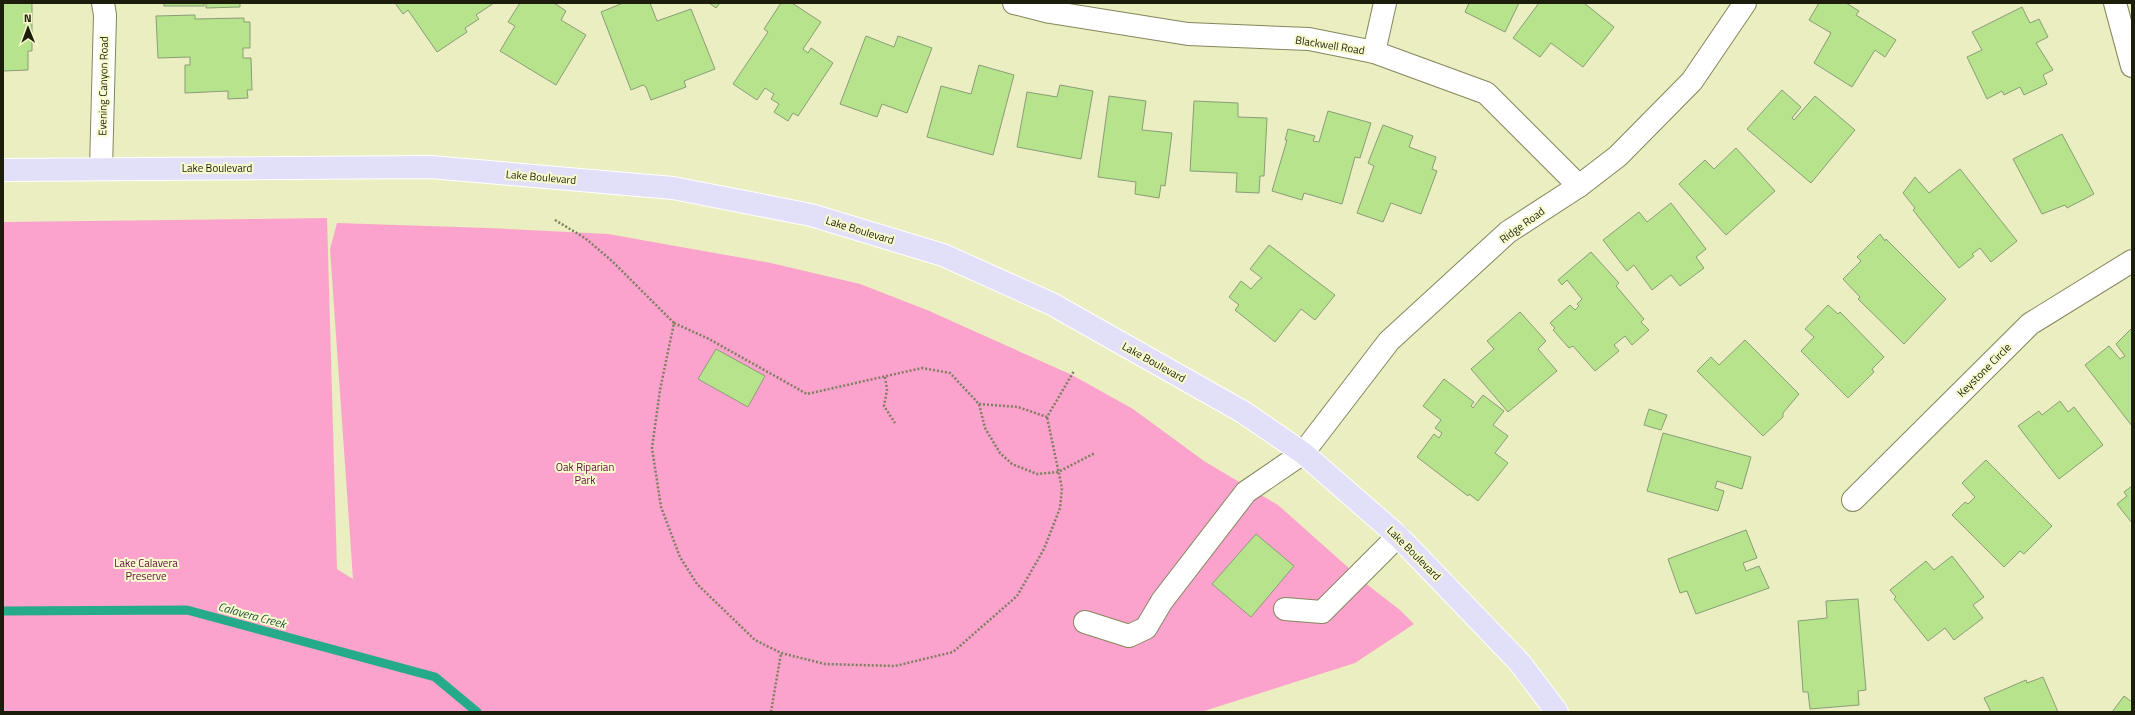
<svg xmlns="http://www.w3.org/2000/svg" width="2135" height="715" font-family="'Titillium Web',sans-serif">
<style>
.green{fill:#fba3cc}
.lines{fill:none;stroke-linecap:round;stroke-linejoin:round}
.stream{stroke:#25ab89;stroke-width:9}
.building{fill:#b7e38c;stroke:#899d77}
.minor-casing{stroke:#84865c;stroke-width:24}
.major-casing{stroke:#fff;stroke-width:24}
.path{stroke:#7d7e60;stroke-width:2.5;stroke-dasharray:2 2;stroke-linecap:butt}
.minor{stroke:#fff;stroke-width:22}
.major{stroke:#e2dff9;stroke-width:22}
.labels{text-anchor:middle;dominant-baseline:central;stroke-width:4;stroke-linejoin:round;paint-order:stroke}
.street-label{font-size:11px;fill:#1d1d0c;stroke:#f8fbcd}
.park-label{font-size:11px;fill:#5f0e3d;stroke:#f8fbcd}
.water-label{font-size:12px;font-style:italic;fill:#1b4f3f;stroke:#f8fbcd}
</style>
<rect width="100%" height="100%" fill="#ebeec0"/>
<path class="green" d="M327 218 337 569 353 579 330 249 337 223 488 228 608 234 771 263 860 284 927 310 1072 375 1133 409 1204 461 1278 505 1369 586 1400 610 1414 624 1355 663 1201 712H3V222Z"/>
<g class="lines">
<path class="stream" d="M3 611 187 610 435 677 477 712"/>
</g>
<g class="building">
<path d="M3 3H32V51H28V70L3 71Z"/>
<rect x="164" y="3" width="40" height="3"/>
<path d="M206 3H240V7L206 8Z"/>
<path d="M395 3H494L476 15 479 19 465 28 467 32 437 52 408 10 403 14Z"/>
<path d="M520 3H554L566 11 561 20 586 35 556 85 500 51 515 26 508 22Z"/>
<path d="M623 3H650L657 21 691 9 715 69 684 81 686 87 651 100 646 87 643 85 631 90 601 12Z"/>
<path d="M709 3H720L716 8Z"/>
<path d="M781 3H792L821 22 803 49 808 53 811 48 833 63 798 116 793 113 788 121 774 112 779 104 771 99 774 94 765 88 757 100 733 84 768 32 764 29Z"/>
<path d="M1469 3H1519L1505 32 1465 12Z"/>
<path d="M1539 3H1584L1614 27 1583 67 1551 43 1540 57 1513 38Z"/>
<path d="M1819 3H1846L1859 11 1856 15 1896 40 1885 57 1875 50 1852 87 1814 63 1831 33 1809 20Z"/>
<path d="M2022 7 2030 23 2039 19 2048 37 2036 43 2053 70 2043 75 2047 84 2024 95 2020 87 2004 95 2002 91 1987 99 1967 57 1982 50 1972 32Z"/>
<path d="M195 15V19L244 18V22H250V48H243V58H251L252 90H247L248 98 228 99V91L185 93V65H190V57L158 58 156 16Z"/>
<path d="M866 36 894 47 898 36 932 48 907 113 882 104 877 117 840 104Z"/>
<path d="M979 65 1014 75 993 155 927 137 941 86 971 94Z"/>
<path d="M1060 85 1093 91 1081 159 1017 147 1027 92 1057 97Z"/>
<path d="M1782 90 1801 107 1792 118 1794 120 1815 96 1855 130 1811 183 1747 129Z"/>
<path d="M1109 96 1146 101 1142 130 1172 133 1165 186 1161 185 1159 198 1135 194 1136 182 1098 177Z"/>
<path d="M1194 101 1238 103V117L1267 118 1264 176H1260L1259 193 1236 192 1237 173 1190 171Z"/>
<path d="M1328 111 1371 123 1360 158 1355 157 1342 204 1304 193 1302 200 1272 191 1287 140H1285L1288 129 1315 136 1313 141 1319 142Z"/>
<path d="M1383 125 1413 136 1409 147 1436 157 1432 169 1437 171 1421 214 1391 203 1383 222 1357 213 1374 166 1368 163Z"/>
<path d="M2062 134 2094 194 2067 208 2065 205 2042 214 2013 159Z"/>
<path d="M1736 148 1775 191 1726 235 1679 184 1705 160 1714 169Z"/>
<path d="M1960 169 2017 241 1991 262 1980 248 1972 254 1974 256 1959 268 1913 210 1915 208 1903 193 1915 177 1929 193Z"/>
<path d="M1671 203 1706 249 1696 257 1704 268 1680 286 1671 275 1652 290 1634 265 1627 271 1603 240 1639 212 1647 222Z"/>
<path d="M1880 234 1885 241 1886 239 1946 299 1904 344 1858 299 1860 297 1843 279 1861 261 1857 257Z"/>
<path d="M1269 245 1335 295 1315 320 1301 309 1275 342 1235 310 1239 305 1229 297 1241 281 1251 289 1258 281 1262 278 1250 269Z"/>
<path d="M1591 252 1619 283 1616 286 1644 319 1641 322 1649 330 1632 345 1625 336 1614 345 1619 351 1595 371 1573 346 1569 348 1553 330 1555 328 1550 323 1570 305 1575 310 1579 306 1577 304 1582 299 1567 280 1562 285 1558 280Z"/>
<path d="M1828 305 1838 314 1840 312 1884 357 1872 369 1874 372 1848 398 1801 351 1814 337 1805 329Z"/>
<path d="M1520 312 1546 341 1538 349 1557 371 1508 412 1471 369 1494 349 1487 341Z"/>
<path d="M2132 328V426L2085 365 2109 346 2120 359 2125 356 2116 344Z"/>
<path d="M1745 340 1799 394 1783 413V417L1763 436 1697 371 1711 357 1719 365Z"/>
<path d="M716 349 765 376 748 407 698 379Z"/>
<path d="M1444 379 1474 402 1471 406 1473 408 1483 395 1504 411 1493 425 1508 436 1495 453 1508 463 1478 501 1469 494 1468 496 1417 457 1434 434 1439 438 1442 433 1435 428 1441 420 1423 406Z"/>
<path d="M2060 401 2068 412 2074 407 2103 445 2059 479 2018 426 2039 411 2042 415Z"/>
<path d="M1649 409 1667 415 1661 430 1644 425Z"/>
<path d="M1663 433 1751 457 1742 489 1717 481 1715 488 1724 491 1718 511 1647 491Z"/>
<path d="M1986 460 2052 526 2024 554 2020 551 2004 567 1952 515 1965 502 1968 504 1975 497 1962 483Z"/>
<path d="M2132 486V523L2117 504 2127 496 2124 492Z"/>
<path d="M1746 530 1757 558 1743 563 1746 571 1759 566 1769 588 1696 614 1687 591 1680 593 1668 559Z"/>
<path d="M1256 534 1294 566 1251 617 1212 584Z"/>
<path d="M1952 556 1984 597 1973 605 1983 618 1954 640 1945 628 1928 641 1894 599 1896 597 1890 590 1926 561 1934 570Z"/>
<path d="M1858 599 1866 690 1858 691 1859 705 1810 709 1808 692H1803L1798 621 1827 618 1826 601Z"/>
<path d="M2043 677 2058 712H1991L1984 698 2026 680 2027 683Z"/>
<path d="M2124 696 2132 702V712H2112Z"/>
</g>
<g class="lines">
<g class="minor-casing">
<g id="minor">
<path d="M1014 3 1050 12 1188 34 1309 39 1374 52 1486 93 1579 186"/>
<path d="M2115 3 2132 66"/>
<path d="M1374 52 1385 3"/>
<path d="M101 169 105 15 103 3"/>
<path d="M1853 500 2030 324 2132 261"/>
<path d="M1285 609 1322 612 1398 536"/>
<path d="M1085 622 1129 636 1146 628 1162 601 1246 492 1303 453 1389 341 1508 232 1579 186 1618 156 1692 81 1745 3"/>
</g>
</g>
<g class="major-casing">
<path id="major" d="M3 170 431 167 673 188 811 215 943 255 1052 304 1243 412 1303 453 1398 536 1520 663 1557 712"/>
</g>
<g class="path">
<path d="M555 220 585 238 612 261 674 323 660 390 652 448 661 507 680 557 697 584 755 640 781 653 825 664 895 666 953 652 1017 596 1044 549 1060 508 1062 488 1047 417"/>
<path d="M674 323 709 339 807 394 922 368 950 373 979 404 985 428 1000 453 1012 464 1037 474 1058 472 1095 453"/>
<path d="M885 377 887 390 884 406 895 423"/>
<path d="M979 404 1018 407 1047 417 1074 371"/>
<path d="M771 712 781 653"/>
</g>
<use href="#minor" class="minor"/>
<use href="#major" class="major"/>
</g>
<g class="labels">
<g class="street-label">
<text transform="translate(1330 45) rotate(9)">Blackwell Road</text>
<text transform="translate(103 86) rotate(-89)">Evening Canyon Road</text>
<text x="217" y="168">Lake Boulevard</text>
<text transform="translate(541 177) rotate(5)">Lake Boulevard</text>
<text transform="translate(1522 225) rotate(-36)">Ridge Road</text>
<text transform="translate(860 230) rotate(17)">Lake Boulevard</text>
<text transform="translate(1154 362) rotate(29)">Lake Boulevard</text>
<text transform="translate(1984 370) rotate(-45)">Keystone Circle</text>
<text transform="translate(1414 553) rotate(45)">Lake Boulevard</text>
</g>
<g class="park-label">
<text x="585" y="467">Oak Riparian<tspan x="585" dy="13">Park</tspan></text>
<text x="146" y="563">Lake Calavera<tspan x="146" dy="13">Preserve</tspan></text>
</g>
<g class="water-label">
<text transform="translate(252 615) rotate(15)">Calavera Creek</text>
</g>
</g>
<rect width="2135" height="715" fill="none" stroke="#1d1d0c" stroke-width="8"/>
<g transform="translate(28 28) rotate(359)" stroke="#f8fbcd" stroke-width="3" paint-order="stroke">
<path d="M0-3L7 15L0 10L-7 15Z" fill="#1d1d0c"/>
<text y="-6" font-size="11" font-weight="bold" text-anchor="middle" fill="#1d1d0c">N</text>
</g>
</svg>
